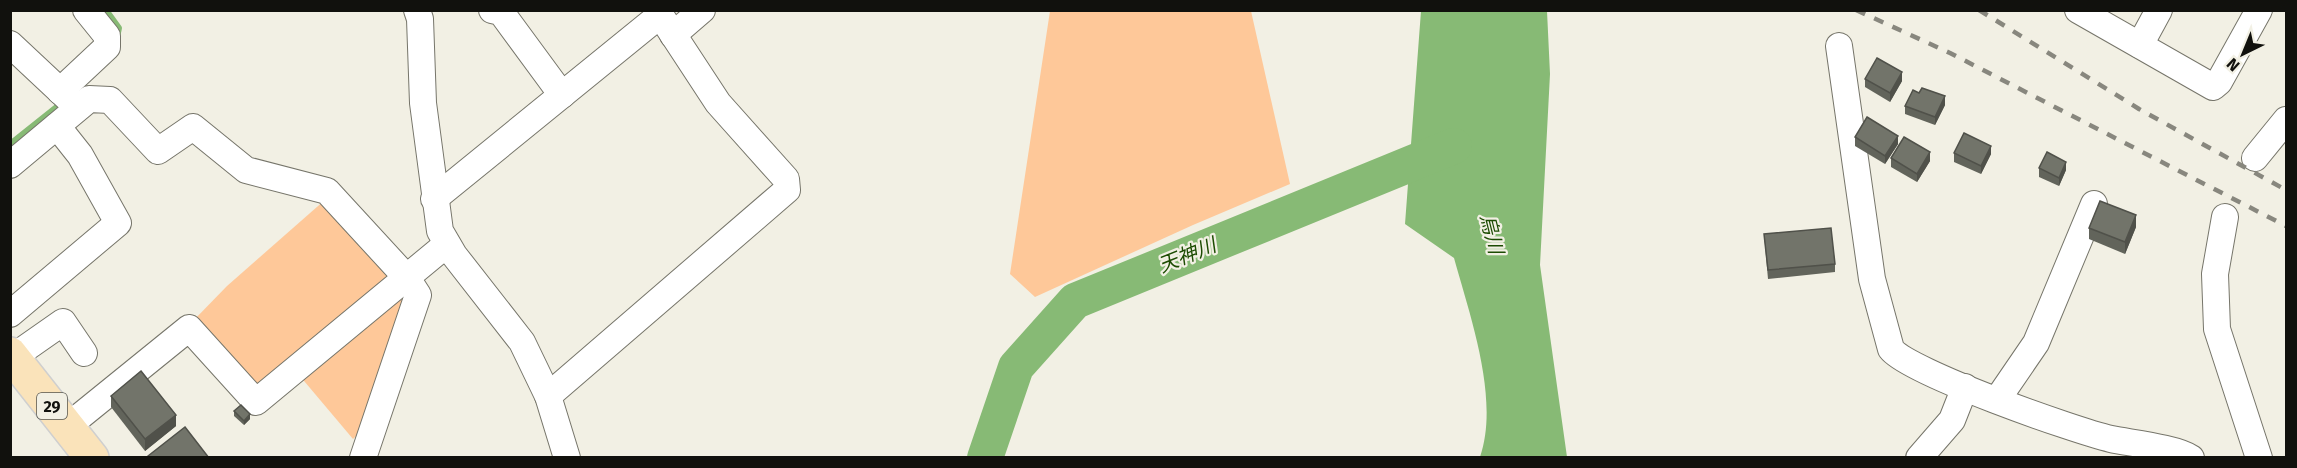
<svg xmlns="http://www.w3.org/2000/svg" width="2297" height="468" font-family="'Fira Sans','Noto Sans JP',sans-serif">
<style>
.green{fill:#fec899}
.water{fill:#87ba75}
.lines{fill:none;stroke-linecap:round;stroke-linejoin:round}
.stream{stroke:#87ba75;stroke-width:6}
.river{stroke:#87ba75;stroke-width:36}
.minor-casing{stroke:#76756a;stroke-width:28}
.major-casing{stroke:#cfcfcf;stroke-width:36}
.minor{stroke:#fff;stroke-width:26}
.major{stroke:#fae3ba;stroke-width:33}
.rail{stroke:#88877e;stroke-width:4.5;stroke-dasharray:10 10;stroke-linecap:butt}
.wall{fill:#62645b}
.shaded-wall{fill:#50514a}
.building{fill:#72746a;stroke:#50514a;stroke-width:1.5}
.labels{text-anchor:middle;dominant-baseline:central;stroke-width:4.5;stroke-linejoin:round;paint-order:stroke}
.shield{fill:#f2f0e4;stroke:#54544e;stroke-width:1.5}
.shield-label{font-size:16px;font-weight:bold;fill:#11110d}
.water-label{font-size:20px;font-style:italic;fill:#1c4c02;stroke:#f2f0e4}
</style>
<rect width="100%" height="100%" fill="#f2f0e4"/>
<g class="green">
<path d="M1050 11H1251L1290 184 1193 225 1035 297 1010 274Z"/>
<path d="M326 199 396 279 256 391 192 322 227 286Z"/>
<path d="M403 287 409 296 367 426 353 439 299 375Z"/>
</g>
<path class="water" d="M1421 11H1547L1550 74 1540 265 1567 457H1480C1500 399 1470 316 1454 258L1405 224Z"/>
<g class="lines">
<g class="stream">
<path d="M106 10 119 28 117 37"/>
<path d="M10 144 64 101"/>
</g>
<path class="river" d="M985 458 1016 367 1075 301 1454 146"/>
<g class="minor-casing">
<g id="minor">
<path d="M417 10 420 19 423 103 440 231 454 255 522 342 548 396 567 458"/>
<path d="M492 10 501 12 562 95"/>
<path d="M2078 10 2213 87 2219 82 2259 10"/>
<path d="M673 35 702 10"/>
<path d="M10 44 73 103"/>
<path d="M2140 45 2159 10"/>
<path d="M1839 46 1872 279 1891 349C1908 372 2076 431 2111 439 2130 443 2177 448 2191 458"/>
<path d="M60 91 107 47V36L86 10"/>
<path d="M2255 158 2286 120"/>
<path d="M10 165 89 99 110 100 158 151 193 127 246 170 327 191 407 278 418 295 363 458"/>
<path d="M434 199 659 16"/>
<path d="M2225 217 2215 274 2217 329 2259 458"/>
<path d="M10 314 118 223 80 155 57 126"/>
<path d="M13 357 63 322 84 353"/>
<path d="M548 396 787 190 786 179 718 103 657 10"/>
<path d="M1997 400 2036 343 2094 204"/>
<path d="M68 426 189 328 256 402 447 244"/>
<path d="M1919 458 1952 420 1965 387"/>
</g>
</g>
<g class="major-casing">
<path id="major" d="M10 354 92 458"/>
</g>
<use href="#minor" class="minor"/>
<use href="#major" class="major"/>
<g class="rail">
<path d="M1856 10 1950 53 2286 226"/>
<path d="M1979 10 2139 109 2286 190"/>
</g>
</g>
<g class="wall">
<path d="M1865 79 1902 81 1890 102 1865 87Z"/>
<path d="M1945 105 1935 125 1905 114V106Z"/>
<path d="M1855 137 1898 144 1885 164 1855 146Z"/>
<path d="M1954 153 1991 154 1981 174 1954 162Z"/>
<path d="M1891 158 1930 161 1917 182 1891 167Z"/>
<path d="M2039 168 2066 170 2059 186 2039 177Z"/>
<path d="M2136 227 2125 254 2089 239V228Z"/>
<path d="M1764 234 1835 264V272L1768 279Z"/>
<path d="M111 396 176 426 145 451 111 407Z"/>
<path d="M234 411 250 419 244 425 234 416Z"/>
</g>
<g class="shaded-wall">
<path d="M1902 72V81L1890 102V93Z"/>
<path d="M1945 96V105L1935 125V117Z"/>
<path d="M1898 136V144L1885 164V156Z"/>
<path d="M1991 146V154L1981 174V166Z"/>
<path d="M1930 152V161L1917 182V174Z"/>
<path d="M2066 162V170L2059 186V178Z"/>
<path d="M2136 215V227L2125 254V242Z"/>
<path d="M250 414V419L244 425V421Z"/>
<path d="M176 415V426L145 451V439Z"/>
</g>
<g class="building">
<path d="M1877 58 1902 72 1890 93 1865 79Z"/>
<path d="M1922 88 1945 96 1935 117 1905 106 1913 90 1919 93Z"/>
<path d="M1867 117 1898 136 1885 156 1855 137Z"/>
<path d="M1964 133 1991 146 1981 166 1954 153Z"/>
<path d="M1904 137 1930 152 1917 174 1891 158Z"/>
<path d="M2047 152 2066 162 2059 178 2039 168Z"/>
<path d="M2100 201 2136 215 2125 242 2089 228Z"/>
<path d="M1831 228 1835 264 1768 270 1764 234Z"/>
<path d="M141 371 176 415 145 439 111 396Z"/>
<path d="M241 405 250 414 244 421 234 411Z"/>
<path d="M185 427 209 458H150L148 456Z"/>
</g>
<g class="labels">
<rect class="shield" x="37" y="393" width="30" height="26" rx="4.5"/>
<g class="shield-label">
<text x="52" y="406">29</text>
</g>
<g class="water-label">
<text transform="translate(1492 234) rotate(76)">烏川</text>
<text transform="translate(1187 255) rotate(-22)">天神川</text>
</g>
</g>
<rect width="2297" height="468" fill="none" stroke="#11110d" stroke-width="24"/>
<g transform="translate(2243 54) rotate(223)" stroke="#f2f0e4" stroke-width="4.5" paint-order="stroke">
<path d="M0-4.5L10 22L0 15L-10 22Z" fill="#11110d"/>
<text y="-9" font-size="16" font-weight="bold" text-anchor="middle" fill="#11110d">N</text>
</g>
</svg>
